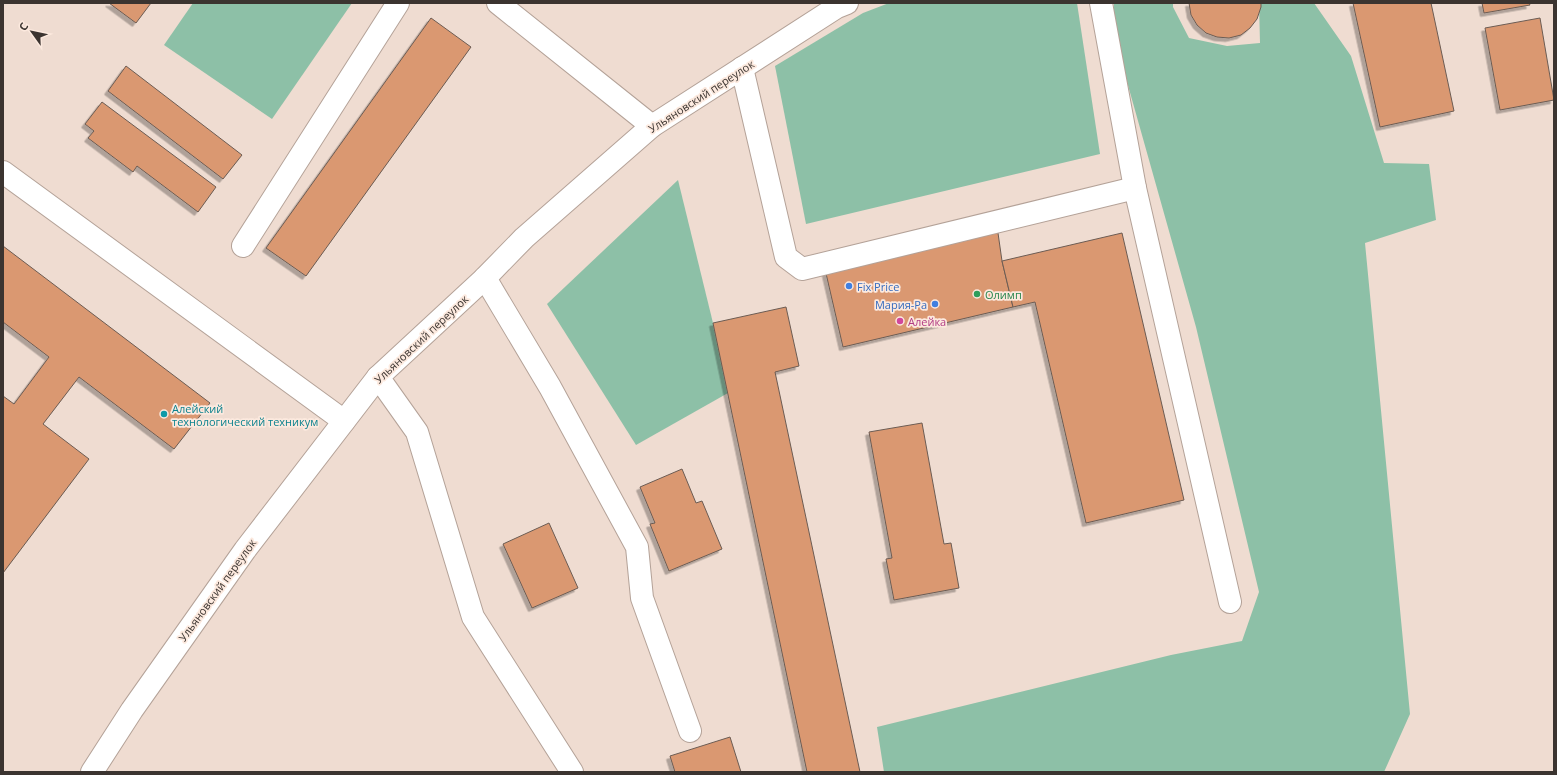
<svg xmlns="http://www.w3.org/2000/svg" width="1557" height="775" font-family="'Open Sans',sans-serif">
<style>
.green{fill:#8dc0a7}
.building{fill:#da9871;stroke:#6c5c53;filter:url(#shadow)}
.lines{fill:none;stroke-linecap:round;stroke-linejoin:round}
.minor-casing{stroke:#b4a298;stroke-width:24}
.major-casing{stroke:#b4a298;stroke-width:24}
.minor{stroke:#fff;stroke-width:22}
.major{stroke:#fff;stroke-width:22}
.shop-dot{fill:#3f7fe0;stroke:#fce9de;stroke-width:1.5}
.leisure-dot{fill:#2e9e5b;stroke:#fce9de;stroke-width:1.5}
.hotel-dot{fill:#d1479c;stroke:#fce9de;stroke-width:1.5}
.culture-dot{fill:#0f9aa8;stroke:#fce9de;stroke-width:1.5}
.labels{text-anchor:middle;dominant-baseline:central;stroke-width:3.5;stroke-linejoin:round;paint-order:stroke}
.street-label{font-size:11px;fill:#3b3430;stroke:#fce9de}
.shop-label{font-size:11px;fill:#366cbe;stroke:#fce9de;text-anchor:start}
.leisure-label{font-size:11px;fill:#27864d;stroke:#fce9de;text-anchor:start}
.hotel-label{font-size:11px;fill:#b23c85;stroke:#fce9de;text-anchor:start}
.culture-label{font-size:11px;fill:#0d838f;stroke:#fce9de;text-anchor:start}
</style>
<defs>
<filter id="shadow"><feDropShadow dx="-3.5" dy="3.5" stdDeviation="0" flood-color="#0004"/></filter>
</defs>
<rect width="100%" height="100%" fill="#efdcd1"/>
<g class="green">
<path d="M193 3H352L272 119 164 45Z"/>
<path d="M889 3H1077L1100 154 806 224 775 66 863 13Z"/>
<path d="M1114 3H1173V7L1189 38 1227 46 1260 43 1259 3H1314L1351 56 1384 163 1429 164 1436 220 1365 243 1410 714 1384 772H884L877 727 1171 655 1242 641 1259 592 1196 327 1113 32Z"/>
<path d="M678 180 713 323 728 393 636 445 547 304Z"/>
</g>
<g class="building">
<path d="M109 3H151L136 23Z"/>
<path d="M1189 3H1261V7L1257 19 1250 28 1241 35 1229 38 1217 37 1206 33 1197 25 1191 15Z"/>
<path d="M1353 3H1431L1454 111 1380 127Z"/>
<path d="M1482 3H1529L1530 5 1484 13Z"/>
<path d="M431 18 471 47 306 276 266 248Z"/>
<path d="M1540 18 1554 100 1500 110 1485 28Z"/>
<path d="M126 66 242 155 223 179 108 91Z"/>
<path d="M102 102 216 187 198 212 137 166 133 172 88 138 94 131 85 124Z"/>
<path d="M997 226 1002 261 1013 307 843 347 825 269Z"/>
<path d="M1122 233 1184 500 1086 523 1035 302 1013 307 1002 261Z"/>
<path d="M3 246 210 403 174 449 79 377 43 424 89 459 3 573V396L14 404 49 357 3 322Z"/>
<path d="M786 307 799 366 775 372 860 772H807L713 323Z"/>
<path d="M922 423 944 544 951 543 959 588 894 600 886 559 892 558 869 432Z"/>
<path d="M682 469 696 503 702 501 722 549 669 571 650 524 655 523 640 487Z"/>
<path d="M549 523 578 588 532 608 503 544Z"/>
<path d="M730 737 741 772H675L670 756Z"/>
</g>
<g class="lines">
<g class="minor-casing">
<g id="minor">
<path d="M498 3 652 126"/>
<path d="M742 68 786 257 802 269 1135 188 1101 3"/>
<path d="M3 172 344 421"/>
<path d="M1135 188 1230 602"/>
<path d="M243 246 398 3"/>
<path d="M485 278 550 387 637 547 642 598 690 731"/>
<path d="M378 377 417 432 473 617 572 772"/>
</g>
</g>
<g class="major-casing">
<path id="major" d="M92 772 132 710 245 550 378 377 485 278 524 238 652 126 837 7 847 3"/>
</g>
<use href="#minor" class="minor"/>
<use href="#major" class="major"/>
</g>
<g class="shop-dot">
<circle cx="849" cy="286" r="4"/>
<circle cx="935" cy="304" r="4"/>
</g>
<circle class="leisure-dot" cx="977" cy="294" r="4"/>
<circle class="hotel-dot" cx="900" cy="321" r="4"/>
<circle class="culture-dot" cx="164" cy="414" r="4"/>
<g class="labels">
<g class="street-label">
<text transform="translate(701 96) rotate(-33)">Ульяновский переулок</text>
<text transform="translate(421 339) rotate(-43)">Ульяновский переулок</text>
<text transform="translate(217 590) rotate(-54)">Ульяновский переулок</text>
</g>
<g class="shop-label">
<text x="857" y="286">Fix Price</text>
<text x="927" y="304" text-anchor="end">Мария-Ра</text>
</g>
<g class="leisure-label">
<text x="985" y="294">Олимп</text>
</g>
<g class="hotel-label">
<text x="908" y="321">Алейка</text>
</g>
<g class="culture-label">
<text x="172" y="408">Алейский<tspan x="172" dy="13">технологический техникум</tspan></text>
</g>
</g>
<rect width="1557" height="775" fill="none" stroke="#3b3430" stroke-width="8"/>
<g transform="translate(32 32) rotate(303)" stroke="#fce9de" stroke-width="3" paint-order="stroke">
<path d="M0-3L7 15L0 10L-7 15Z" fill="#3b3430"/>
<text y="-6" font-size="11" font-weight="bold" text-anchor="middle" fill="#3b3430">С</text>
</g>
</svg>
